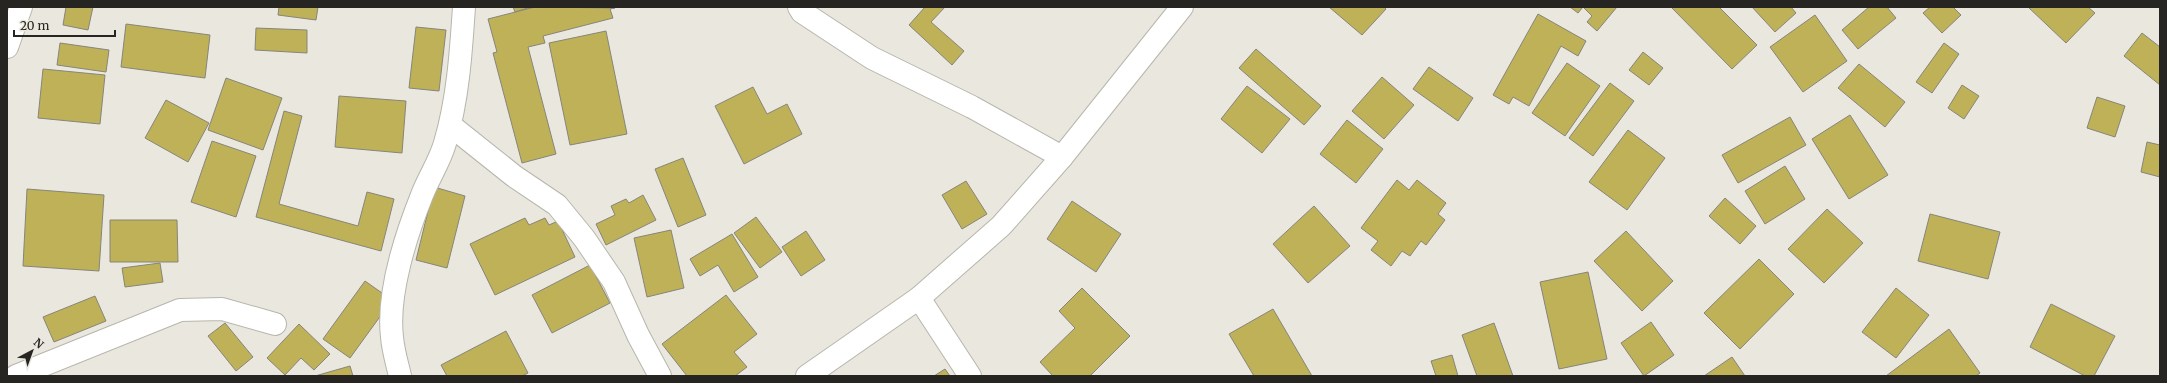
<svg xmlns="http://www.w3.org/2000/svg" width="2167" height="383" font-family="Merriweather,serif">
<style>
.building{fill:#bfb157;stroke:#86857b}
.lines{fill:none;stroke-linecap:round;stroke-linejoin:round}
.minor-casing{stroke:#b7b6ac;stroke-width:24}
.minor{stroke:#fff;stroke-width:22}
</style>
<rect width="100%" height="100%" fill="#eae8de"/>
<g class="building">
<path d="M66 7H93L88 30 63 25Z"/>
<path d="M279 7H318L316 20 278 15Z"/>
<path d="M513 7H531L515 12Z"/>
<path d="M535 7 615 8 610 9 613 18 543 36 545 43 528 47 556 154 522 163 493 53 497 52 488 19Z"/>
<path d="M925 7H945L931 22 964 51 952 65 909 25Z"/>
<path d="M1329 7H1384L1386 9 1362 35Z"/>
<path d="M1570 7H1617L1597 31 1587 22 1592 16 1583 7 1578 13Z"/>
<path d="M1671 7H1719L1757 45 1732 69Z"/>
<path d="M1752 7H1791L1796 13 1775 32Z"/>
<path d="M1869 7H1887L1896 18 1858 49 1842 30Z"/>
<path d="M1930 7H1953L1961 15 1942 33 1923 13Z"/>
<path d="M2028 7H2088L2095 13 2066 43Z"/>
<path d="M1538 14 1586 41 1578 56 1561 46 1529 106 1513 97 1509 104 1493 95Z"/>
<path d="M1815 15 1847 61 1803 92 1770 47Z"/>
<path d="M126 24 210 35 205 78 121 67Z"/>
<path d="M416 27 446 30 439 91 409 88Z"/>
<path d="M256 28 307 30V53L255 50Z"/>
<path d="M606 31 627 134 570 145 549 43Z"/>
<path d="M2142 33 2160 47V85L2124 56Z"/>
<path d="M60 43 109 50 106 72 57 65Z"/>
<path d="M1944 43 1959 54 1932 93 1916 82Z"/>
<path d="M1256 49 1321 106 1304 125 1239 68Z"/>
<path d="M1643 52 1663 68 1649 85 1629 70Z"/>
<path d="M1567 63 1600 86 1565 136 1532 113Z"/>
<path d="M1859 64 1905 102 1885 127 1838 88Z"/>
<path d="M1429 67 1473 98 1458 121 1413 89Z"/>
<path d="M43 69 105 75 100 124 38 118Z"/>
<path d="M1382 77 1414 105 1384 139 1352 111Z"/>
<path d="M226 78 282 98 263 150 208 130Z"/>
<path d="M1610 83 1634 101 1593 156 1569 138Z"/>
<path d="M1962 85 1979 96 1964 119 1948 108Z"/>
<path d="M1247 86 1290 119 1262 153 1221 119Z"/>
<path d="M753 87 767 114 787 104 802 134 744 164 715 106Z"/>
<path d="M339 96 406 101 402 153 335 147Z"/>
<path d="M2097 97 2125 106 2115 137 2087 128Z"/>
<path d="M166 100 209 123 188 162 145 138Z"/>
<path d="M284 111 302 116 279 204 358 226 367 192 394 199 381 251 256 217Z"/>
<path d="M1850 115 1888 175 1849 199 1812 139Z"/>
<path d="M1790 117 1806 145 1738 183 1722 155Z"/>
<path d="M1347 120 1383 149 1356 183 1320 154Z"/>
<path d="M1628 130 1665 158 1627 210 1589 182Z"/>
<path d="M212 141 256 156 236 217 191 202Z"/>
<path d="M2147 142 2160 145V177L2141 172Z"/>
<path d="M683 158 706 215 678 227 655 169Z"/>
<path d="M1785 166 1805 199 1765 224 1745 191Z"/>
<path d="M1397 180 1409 190 1417 180 1446 203 1438 214 1445 220 1426 245 1421 241 1410 256 1402 251 1391 266 1371 250 1378 241 1361 228Z"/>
<path d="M966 181 987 214 962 229 942 195Z"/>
<path d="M434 187 465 196 447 268 416 260Z"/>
<path d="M27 189 104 195 99 271 23 266Z"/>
<path d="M643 195 656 220 606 245 596 224 615 215 611 206 626 199 629 203Z"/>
<path d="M1725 198 1756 226 1740 244 1709 216Z"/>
<path d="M1072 201 1121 234 1096 272 1047 239Z"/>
<path d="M1314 206 1350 246 1308 283 1273 244Z"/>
<path d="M1827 209 1863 243 1824 283 1788 249Z"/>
<path d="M1930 214 2000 232 1988 279 1918 261Z"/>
<path d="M756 217 782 252 760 268 734 233Z"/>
<path d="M525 218 529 225 545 218 549 225 558 221 575 257 495 295 470 244Z"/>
<path d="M110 220H177L178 262H110Z"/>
<path d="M671 230 684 288 647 297 634 238Z"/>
<path d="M806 231 825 260 801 276 782 247Z"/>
<path d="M1626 231 1673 281 1642 311 1594 261Z"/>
<path d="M732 234 758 277 734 292 718 265 700 276 690 259Z"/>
<path d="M1759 259 1794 294 1740 349 1704 313Z"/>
<path d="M160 263 163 282 125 287 122 268Z"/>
<path d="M590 265 610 303 552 333 532 295Z"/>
<path d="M1588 272 1607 359 1559 369 1540 282Z"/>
<path d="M365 281 392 300 350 358 323 339Z"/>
<path d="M1082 288 1130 336 1090 376H1053L1040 362 1075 328 1059 311Z"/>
<path d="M1896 288 1929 315 1896 358 1862 332Z"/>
<path d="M726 295 757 334 734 352 747 367 735 376H687L662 344Z"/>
<path d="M95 296 106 321 54 342 43 317Z"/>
<path d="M2051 304 2115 336 2094 376H2085L2030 347Z"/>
<path d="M1273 309 1312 376H1254L1229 334Z"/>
<path d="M1651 322 1674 355 1644 376 1621 343Z"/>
<path d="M225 323 253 357 236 371 208 336Z"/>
<path d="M1494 323 1513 376H1477L1462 335Z"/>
<path d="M299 324 330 354 314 370 301 358 285 375 267 358Z"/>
<path d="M1949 329 1980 373 1976 376H1886Z"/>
<path d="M506 331 528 373 522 376H447L441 365Z"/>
<path d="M1452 355 1458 376H1436L1431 361Z"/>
<path d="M1732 357 1745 376H1704Z"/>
<path d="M350 366 353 376H315Z"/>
<path d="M945 369 950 376H934Z"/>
</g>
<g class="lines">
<g class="minor-casing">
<g id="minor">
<path d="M799 7 802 12 872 58 972 107 1062 157"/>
<path d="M7 47 21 7"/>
<path d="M450 125 514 176 557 205 584 238 614 282 638 335 660 376"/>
<path d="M919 298 970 376"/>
<path d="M16 376 180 310 222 309 275 324"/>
<path d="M400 376C397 363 393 350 392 337 387 294 406 235 422 195 429 177 440 161 445 143 458 99 461 52 464 7"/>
<path d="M807 376 919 298 1001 226 1062 157 1182 7"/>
</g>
</g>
<use href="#minor" class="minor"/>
</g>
<rect width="2167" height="383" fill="none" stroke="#262521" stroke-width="16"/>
<g transform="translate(32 351) rotate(41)" stroke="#eae8de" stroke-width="3" paint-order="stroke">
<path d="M0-3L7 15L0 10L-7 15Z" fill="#262521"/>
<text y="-6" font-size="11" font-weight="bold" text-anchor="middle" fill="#262521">N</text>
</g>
<path d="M14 30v6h101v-6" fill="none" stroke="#262521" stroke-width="2"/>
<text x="20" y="30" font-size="12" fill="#262521" stroke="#eae8de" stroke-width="3" paint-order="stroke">20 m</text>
</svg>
